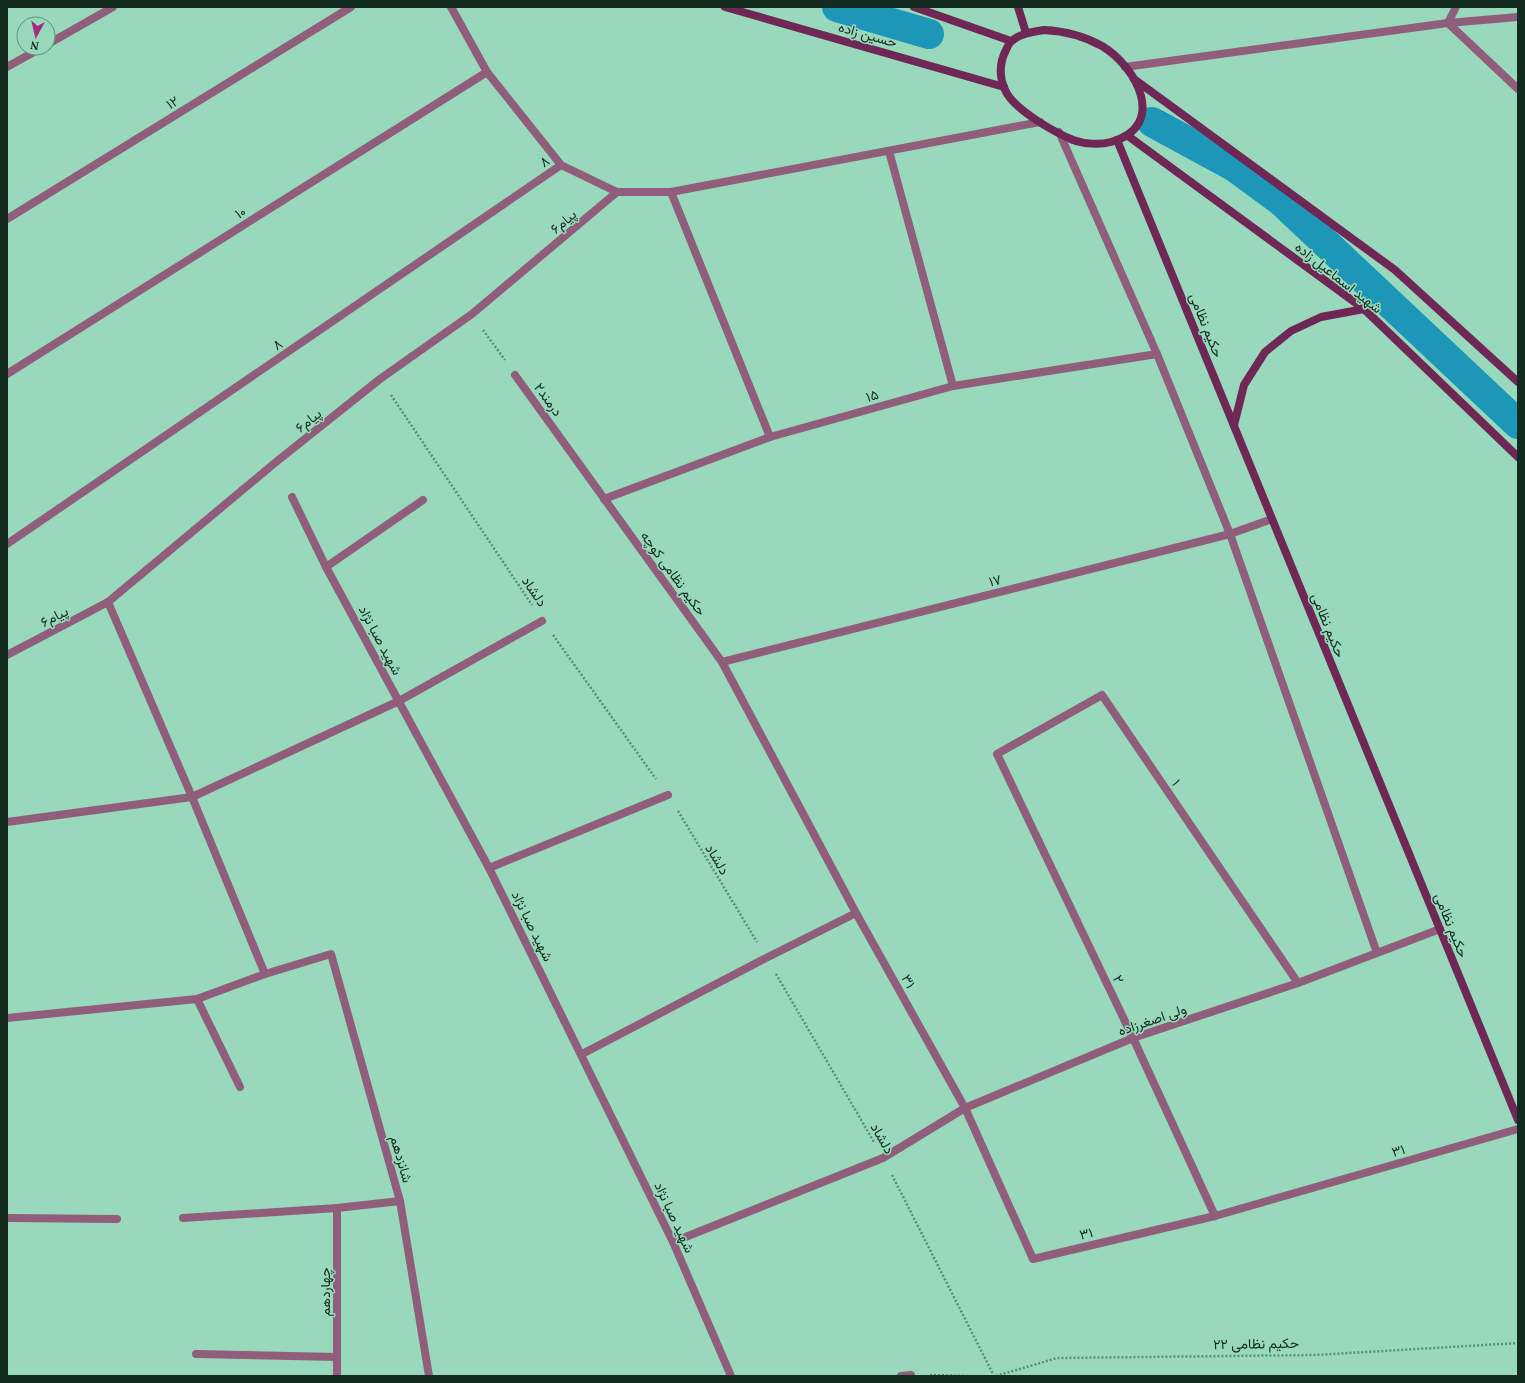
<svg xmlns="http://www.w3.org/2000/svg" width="1525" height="1383" font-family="'PT Serif',Vazirmatn,serif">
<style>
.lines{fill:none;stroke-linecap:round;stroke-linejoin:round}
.canal{stroke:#1c97ba;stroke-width:30}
.path{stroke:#5d8c76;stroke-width:2.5;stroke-dasharray:2 2;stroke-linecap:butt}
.street{stroke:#905e7b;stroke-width:8}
.secondary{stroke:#6f2756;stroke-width:8}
.labels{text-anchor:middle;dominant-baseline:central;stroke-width:3;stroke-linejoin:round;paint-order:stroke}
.street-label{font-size:14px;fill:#132c21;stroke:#99d9bb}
</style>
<rect width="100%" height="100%" fill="#99d9bb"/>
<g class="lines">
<g class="canal">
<path d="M837 7 929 34"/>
<path d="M1152 122 1233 166 1281 201 1518 424"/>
</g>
<g class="path">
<path d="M483 330 505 360"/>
<path d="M391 395 532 605"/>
<path d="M553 635 656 779"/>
<path d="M678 811 757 942"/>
<path d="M776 974 874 1142"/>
<path d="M892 1175 994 1376"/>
<path d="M930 1375 971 1376"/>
<path d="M996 1376 1057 1358 1315 1355 1518 1343"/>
</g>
<g class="street">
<path d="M451 7 487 72 561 165 617 192H671L1040 122"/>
<path d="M1456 7 1448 23 1518 89"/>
<path d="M48 44 113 7"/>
<path d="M7 67 41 48"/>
<path d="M1125 67 1448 23 1518 17"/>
<path d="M1059 132 1157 354 1230 534 1377 953"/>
<path d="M889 151 953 386"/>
<path d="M671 192 770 437"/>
<path d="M7 219 351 7"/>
<path d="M7 374 487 72"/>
<path d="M515 375 722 662 856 913 766 958 582 1054"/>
<path d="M292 497 326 567 489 868 673 1242 731 1376"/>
<path d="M604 499 770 437 953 386 1157 354"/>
<path d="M7 544 561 165"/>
<path d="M326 567 423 500"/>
<path d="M108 602 192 797 265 974"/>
<path d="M7 655 108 602 276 462 380 379 472 314 617 192"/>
<path d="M722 662 1230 534 1272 519"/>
<path d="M7 822 192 797 399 701 542 621"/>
<path d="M489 868 668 795"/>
<path d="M856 913 965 1108 1033 1259 1215 1216 1518 1129"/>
<path d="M197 999 240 1087"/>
<path d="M7 1018 197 999 265 974 331 954 400 1201 429 1376"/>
<path d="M1215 1216 1133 1038 997 754 1102 695 1298 983"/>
<path d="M7 1218 117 1219"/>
<path d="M183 1218 337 1208 400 1201"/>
<path d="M673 1242 883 1158 965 1108 1133 1038 1298 983 1440 929"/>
<path d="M196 1354 337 1357"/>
<path d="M337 1376V1208"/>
<path d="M901 1376 911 1375V1376"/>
</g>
<g class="secondary">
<path d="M725 7 1004 87"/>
<path d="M914 7 1011 41"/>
<path d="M1018 7 1026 33"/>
<path d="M1044 30C1064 31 1084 36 1102 46 1137 67 1168 126 1111 142 1100 145 1084 144 1073 140 1054 132 1023 114 1010 98 999 84 998 65 1006 50 1008 46 1009 42 1013 40 1022 33 1033 32 1044 30Z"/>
<path d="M1134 79 1395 270 1518 382"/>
<path d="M1128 136 1364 309 1518 457"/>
<path d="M1117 140 1518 1120"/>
<path d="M1234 425 1244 385 1265 352 1291 331 1321 317 1364 309"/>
</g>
</g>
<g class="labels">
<g class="street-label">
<text transform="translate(868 34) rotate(16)">حسین زاده</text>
<text transform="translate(172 102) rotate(-32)">۱۲</text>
<text transform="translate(544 161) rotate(-34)">۸</text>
<text transform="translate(240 212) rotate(-32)">۱۰</text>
<text transform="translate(563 221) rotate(-40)">۶پیام</text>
<text transform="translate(1339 277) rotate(38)">شهید اسماعیل زاده</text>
<text transform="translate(1207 325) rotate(68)">حکیم نظامی</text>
<text transform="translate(277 344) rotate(-34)">۸</text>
<text transform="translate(872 395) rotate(-16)">۱۵</text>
<text transform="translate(549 399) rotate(54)">درمند۲</text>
<text transform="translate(308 420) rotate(-39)">۶پیام</text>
<text transform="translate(674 573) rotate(54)">حکیم نظامی کوچه</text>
<text transform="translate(995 580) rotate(-14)">۱۷</text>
<text transform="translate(535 591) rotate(56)">دلشاد</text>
<text transform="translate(54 616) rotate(-27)">۶پیام</text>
<text transform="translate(1329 625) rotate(68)">حکیم نظامی</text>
<text transform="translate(381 640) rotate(62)">شهید صبا نژاد</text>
<text transform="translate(1177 782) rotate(56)">۱</text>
<text transform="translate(718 859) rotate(59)">دلشاد</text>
<text transform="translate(1452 925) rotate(68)">حکیم نظامی</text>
<text transform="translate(533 926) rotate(64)">شهید صبا نژاد</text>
<text transform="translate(1119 979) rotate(64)">۲</text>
<text transform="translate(909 981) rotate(61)">۳۱</text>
<text transform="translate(1152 1019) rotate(-19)">ولی اصغرزاده</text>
<text transform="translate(883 1138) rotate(60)">دلشاد</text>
<text transform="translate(1398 1150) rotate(-16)">۳۱</text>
<text transform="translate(402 1159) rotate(74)">شانزدهم</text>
<text transform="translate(675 1217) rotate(65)">شهید صبا نژاد</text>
<text transform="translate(1086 1233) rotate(-13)">۳۱</text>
<text transform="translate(324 1292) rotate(-90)">چهاردهم</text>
<text transform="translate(1256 1343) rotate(-1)">۲۲ حکیم نظامی</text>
</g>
</g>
<rect width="1525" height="1383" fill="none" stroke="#132c21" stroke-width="16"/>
<g transform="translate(36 36) rotate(188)"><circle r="19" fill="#99d9bb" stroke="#63947d"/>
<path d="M0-3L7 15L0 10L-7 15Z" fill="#a62b7f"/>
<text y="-6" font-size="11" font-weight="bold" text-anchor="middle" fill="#132c21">N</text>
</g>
</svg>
